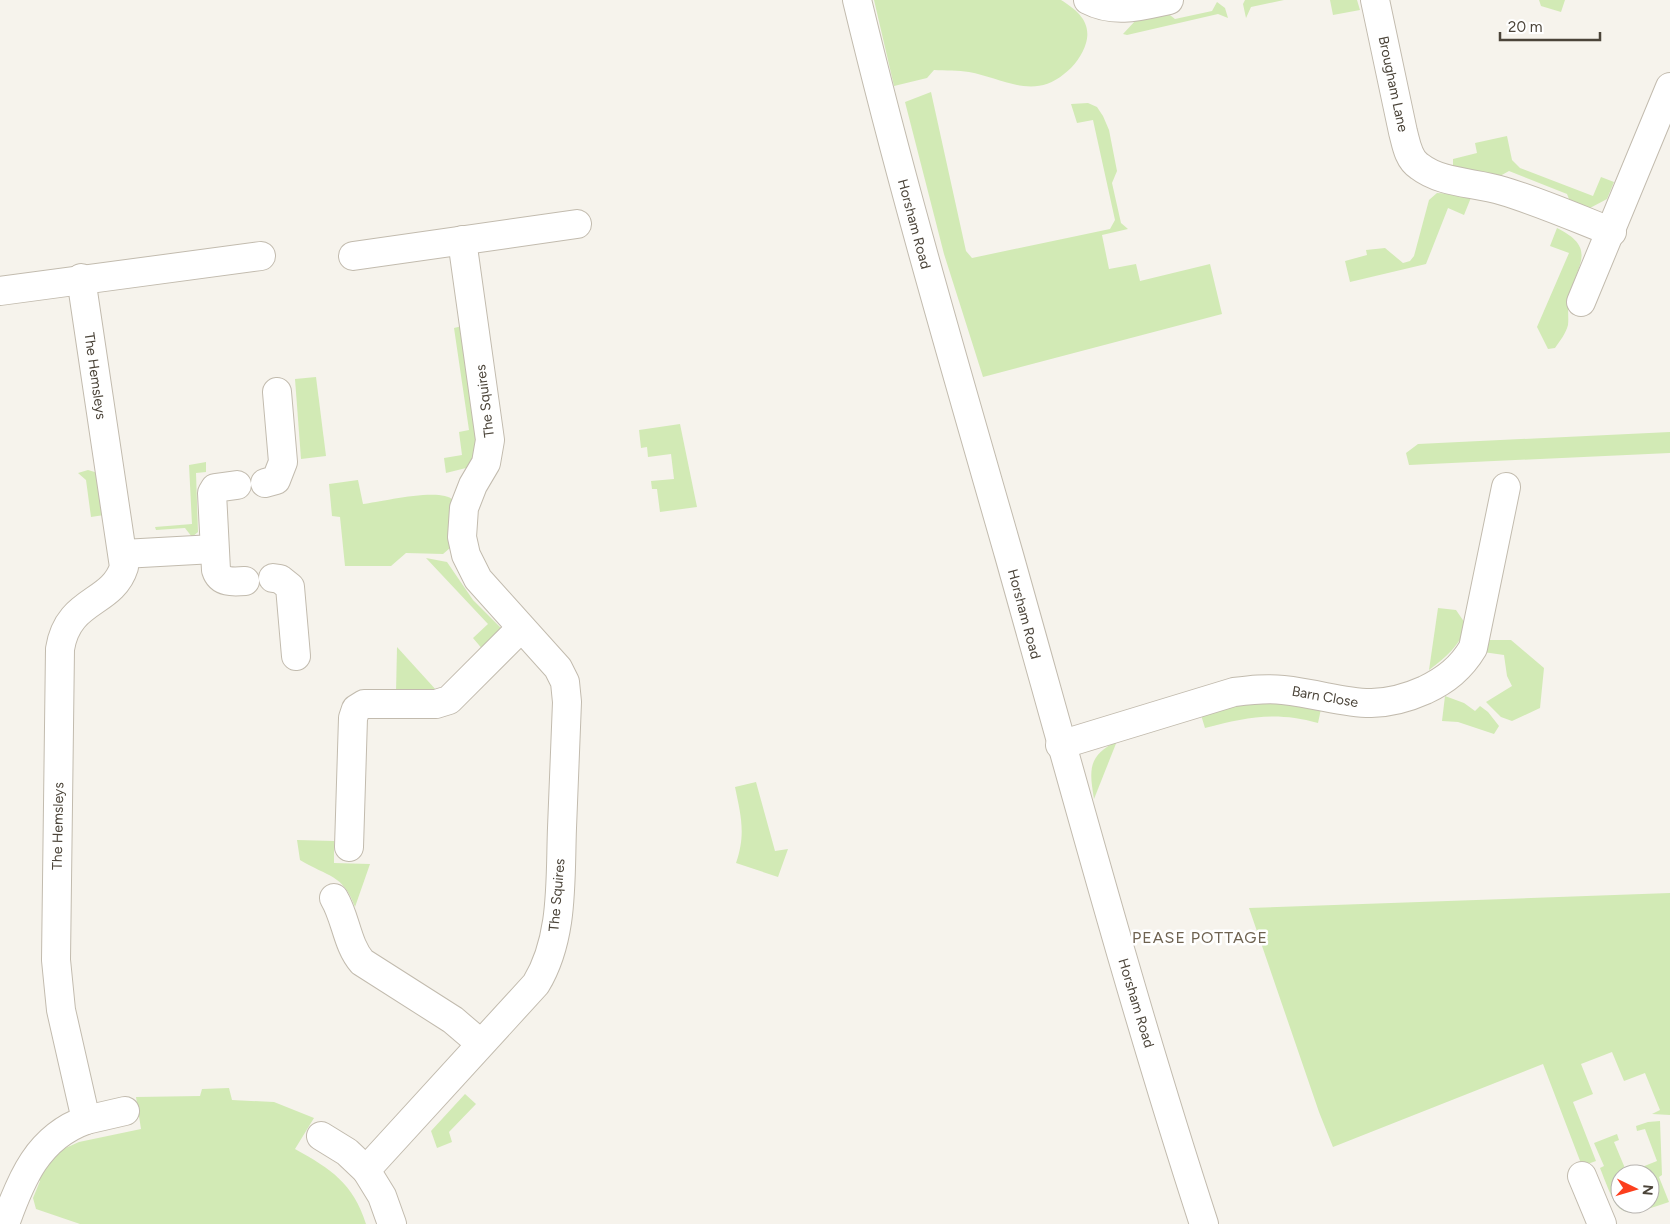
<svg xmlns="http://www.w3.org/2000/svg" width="1670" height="1224" font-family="Figtree,sans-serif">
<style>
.green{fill:#d2eab5;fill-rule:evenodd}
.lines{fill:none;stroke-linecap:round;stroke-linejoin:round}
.minor-casing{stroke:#c2bbae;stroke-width:30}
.tertiary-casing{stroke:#c2bbae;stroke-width:30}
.minor{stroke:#fff;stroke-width:28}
.tertiary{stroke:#fff;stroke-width:28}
.labels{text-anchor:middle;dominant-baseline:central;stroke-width:5;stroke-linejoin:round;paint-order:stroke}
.street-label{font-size:14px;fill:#4b4439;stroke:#fff}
.quarter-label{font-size:16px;letter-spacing:1px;fill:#6e6250;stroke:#fff}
</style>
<rect width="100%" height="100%" fill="#f6f3ec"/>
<g class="green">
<path d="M874 0H1061C1077 10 1092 22 1086 43 1083 54 1074 67 1064 74 1033 100 1002 78 969 72 958 70 946 71 934 70L927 78 894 86Z"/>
<path d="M1245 0H1284L1251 7 1246 18 1243 4Z"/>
<path d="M1330 0H1357L1360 10 1333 15Z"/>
<path d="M1539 0H1565L1561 12 1541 6Z"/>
<path d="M1217 2 1225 8 1228 18 1218 14 1127 35 1123 34 1136 20 1166 12 1175 19 1212 11Z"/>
<path d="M931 92 966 251 972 258 1110 229 1115 220 1093 120 1077 123 1071 104 1088 103 1097 107 1103 116 1109 130 1117 171 1112 183 1121 223 1128 229 1102 235 1109 269 1136 264 1140 281 1210 264 1222 314 983 377 944 254 905 102Z"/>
<path d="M1507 136 1512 160 1520 168 1593 196 1601 177 1614 182 1607 199 1590 208 1571 204 1567 194 1509 171 1500 176 1453 167V159L1477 153 1475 143Z"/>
<path d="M1437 193 1472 195 1464 215 1448 208 1426 264 1350 282 1345 261 1367 255 1366 250 1385 248 1403 263 1410 261 1414 256 1429 200Z"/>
<path d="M1557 228C1599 249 1576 265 1569 298 1567 307 1569 316 1568 325 1566 333 1560 341 1555 348L1548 349 1537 327 1569 253 1550 246Z"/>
<path d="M462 326 478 443 472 462 466 468 446 473 444 458 462 455 459 432 469 430 454 328Z"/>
<path d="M316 377 326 456 301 459 295 379Z"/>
<path d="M680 424 697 507 660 512 657 489H652L651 481 674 479 671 454 648 457 647 447 641 448 639 430Z"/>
<path d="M1670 432V453L1409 465 1406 453 1418 444Z"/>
<path d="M206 462V472L196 473 198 532 192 537 185 528 156 530 155 527 192 524 189 465Z"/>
<path d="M88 470 98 473 104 515 91 517 86 480 78 473Z"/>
<path d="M358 480 363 504C381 502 441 487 453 500L450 548 443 554 406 553 391 566H345L340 517 332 516 329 484Z"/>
<path d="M426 558 447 562 473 600 504 631 484 651 473 638 488 624Z"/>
<path d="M1438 608 1456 610 1467 626C1459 646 1446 657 1429 670Z"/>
<path d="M1487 640H1511L1544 668 1540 708 1512 721 1501 717 1486 702 1512 686 1507 676 1504 655 1483 652Z"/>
<path d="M397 647 437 691 396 693Z"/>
<path d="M1445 696 1464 703 1475 711 1480 706 1488 712 1499 726 1494 734 1458 722 1442 721Z"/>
<path d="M1273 701 1321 709 1318 723C1276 711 1246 717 1205 728L1201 715 1240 704Z"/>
<path d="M1117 741 1094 799C1089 769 1088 756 1117 741Z"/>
<path d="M756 782 775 851 788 849 778 877 736 863C746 834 741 816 735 787Z"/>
<path d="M297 840 334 841V863L370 864 355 907C343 874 328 877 300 860Z"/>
<path d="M1670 893V1115L1652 1114 1660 1110 1645 1073 1624 1081 1612 1052 1581 1064 1593 1094 1573 1102 1596 1161 1582 1166 1543 1064 1333 1147 1319 1112 1249 908Z"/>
<path d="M229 1088 232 1100 274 1102 314 1118 295 1149C331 1169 353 1183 366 1224H80L36 1209 33 1198 40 1181 33 1177 61 1150 79 1142 141 1129 136 1097 200 1096 202 1089Z"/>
<path d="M465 1094 476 1104 449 1132 452 1142 437 1148 431 1131Z"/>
<path d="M1660 1121 1662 1175 1659 1177 1669 1202C1618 1219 1620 1219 1600 1168L1604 1166 1594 1143 1617 1134 1619 1140 1614 1142 1627 1173 1657 1161 1645 1129 1637 1131 1636 1126 1648 1122ZM1620 1174H1650V1204H1620Z"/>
</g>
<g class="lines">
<g class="minor-casing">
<g id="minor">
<path d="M1088 0C1115 14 1141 6 1169 0"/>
<path d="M1375 0 1403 132C1406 143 1408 159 1419 166 1442 184 1475 182 1503 191 1540 202 1576 218 1612 232"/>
<path d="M353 256 577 224"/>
<path d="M0 291 261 256"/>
<path d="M1581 302 1670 87"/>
<path d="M265 483 276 480 283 462 277 392"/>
<path d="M237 485 215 488 212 493 216 570C220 583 233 582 245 581"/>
<path d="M123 554 214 549"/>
<path d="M273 578 280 579 290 587 296 656"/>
<path d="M1060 745 1234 692C1250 690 1266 688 1283 690 1340 696 1367 716 1425 690 1446 680 1461 668 1473 648L1506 487"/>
<path d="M349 847 353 718 356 709 364 704H436L449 700 521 628"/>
<path d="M334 898C346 918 347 945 362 962L453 1020 480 1043"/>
<path d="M86 1120 125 1111"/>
<path d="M321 1136 347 1152 366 1170"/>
<path d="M1582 1176 1602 1224"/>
<path d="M5 1224C21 1179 38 1137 86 1120L61 1010 56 960 60 649C68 598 112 605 124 567L81 278"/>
<path d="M392 1224 382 1196 366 1170 536 984C564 938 560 880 562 828 564 786 565 744 567 702L565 682 558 668 478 579 466 555 462 537 464 508 473 485 486 463 490 440 462 240"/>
</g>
</g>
<g class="tertiary-casing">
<path id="tertiary" d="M857 0C902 187 956 370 1009 555 1072 779 1132 1003 1204 1224"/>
</g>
<use href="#minor" class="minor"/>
<use href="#tertiary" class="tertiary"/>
</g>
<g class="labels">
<g class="street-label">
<text transform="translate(1393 84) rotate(78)">Brougham Lane</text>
<text transform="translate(914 224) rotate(75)">Horsham Road</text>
<text transform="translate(95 376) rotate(82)">The Hemsleys</text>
<text transform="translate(485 401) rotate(-97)">The Squires</text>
<text transform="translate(1024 614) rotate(75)">Horsham Road</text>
<text transform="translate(1325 697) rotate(10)">Barn Close</text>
<text transform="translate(58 826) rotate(-89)">The Hemsleys</text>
<text transform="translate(557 895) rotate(-85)">The Squires</text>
<text transform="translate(1136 1003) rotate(73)">Horsham Road</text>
</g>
<g class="quarter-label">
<text x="1200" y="937">PEASE POTTAGE</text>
</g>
</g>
<g transform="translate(1635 1189) rotate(95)"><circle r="24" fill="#ffffff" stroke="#b7b4b0"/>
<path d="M0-4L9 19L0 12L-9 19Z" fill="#fc3f1d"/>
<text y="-8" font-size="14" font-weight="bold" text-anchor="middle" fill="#4b4439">N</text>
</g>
<path d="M1500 32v8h100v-8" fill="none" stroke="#4b4439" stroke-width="2.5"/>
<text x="1508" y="32" font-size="15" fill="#4b4439" stroke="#ffffff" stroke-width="4" paint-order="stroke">20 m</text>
</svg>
